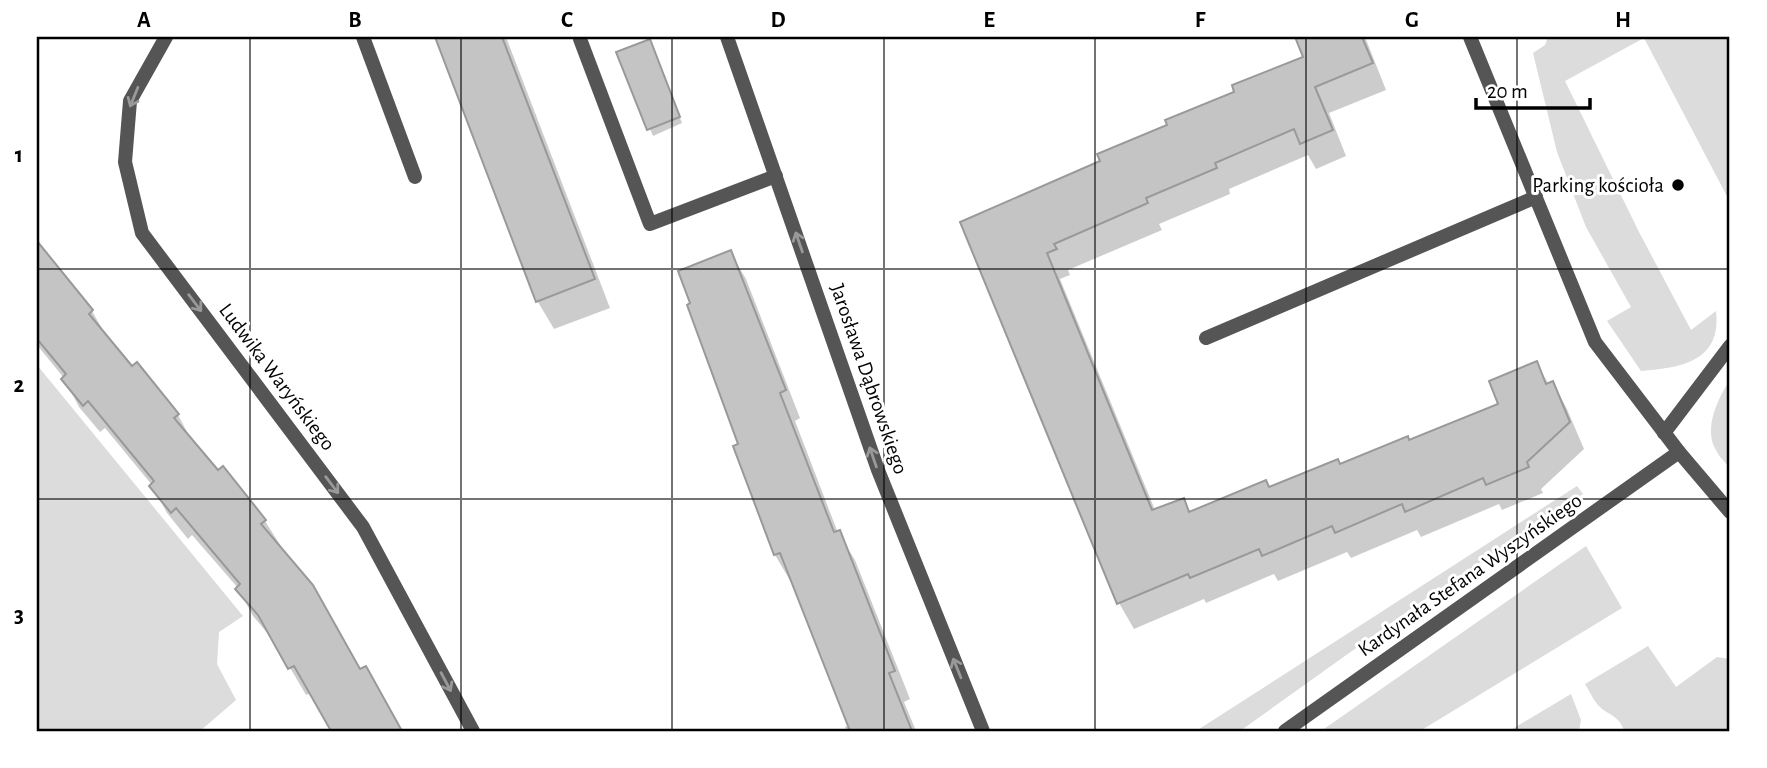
<svg xmlns="http://www.w3.org/2000/svg" width="1767" height="768" font-family="'Alegreya Sans',sans-serif">
<style>
.green{fill:#dcdcdc}
.shadow{fill:#0003}
.building{fill:#c4c4c4;stroke:#999;stroke-width:2}
.lines{fill:none;stroke-linecap:round;stroke-linejoin:round}
.service{stroke:#555;stroke-width:14}
.minor{stroke:#555;stroke-width:14}
.oneway{stroke:#999}
.grid{fill:none;stroke:#000;stroke-width:2;stroke-opacity:0.55}
.poi-dot{fill:#000;stroke:#fff;stroke-width:2.5}
.labels{text-anchor:middle;dominant-baseline:central;stroke-width:6;stroke-linejoin:round;paint-order:stroke}
.poi-label{font-size:21px;fill:#000;stroke:#fff;text-anchor:end}
.street-label{font-size:21px;fill:#000;stroke:#fff}
.neatline{fill:none;stroke:#000;stroke-width:2.5}
.grid-label{font-size:23px;text-anchor:middle;font-weight:bold;fill:#000}
</style>
<rect width="100%" height="100%" fill="#fff"/>
<g class="green">
<path d="M1548 37H1730V202L1644 38 1565 81 1639 232 1691 330 1716 311C1722 362 1680 368 1641 371L1607 321 1631 307 1586 227 1557 152 1533 53 1545 45Z"/>
<path d="M37 365 243 616 219 632 217 664 236 700 200 731H37Z"/>
<path d="M1730 380V468C1726 463 1719 457 1716 450 1703 429 1718 398 1730 380Z"/>
<path d="M1577 486 1583 494 1415 606 1240 731H1196Z"/>
<path d="M1586 546 1622 608 1420 731H1321Z"/>
<path d="M1648 646 1676 687 1717 657 1730 659V731H1624C1620 717 1611 716 1601 708 1594 702 1590 692 1585 684Z"/>
<path d="M1571 694 1581 720 1579 731H1509Z"/>
</g>
<g class="shadow">
<path d="M436 37H506L610 308 554 329 538 302Z"/>
<path d="M1297 37H1365L1386 90 1329 113 1346 156 1316 169 1308 155 1229 189 1230 194 1159 224 1162 230 1068 270 1070 275 1060 279 1155 510 1183 500 1191 513 1340 466 1409 442 1501 405 1537 364 1549 385 1553 383 1567 409 1584 449 1541 489 1543 493 1502 510 1499 504 1421 537 1417 530 1351 558 1347 552 1278 581 1274 574 1206 603 1204 599 1134 629 1119 603 962 223 1102 162 1305 58Z"/>
<path d="M652 47 682 123 653 136 618 53Z"/>
<path d="M730 252 746 279 800 418 795 421 838 533 855 560 910 699 904 702 916 731H847L845 727 849 725 793 582H791L775 555 741 445Z"/>
<path d="M37 254 92 311 108 339 132 369 137 364 178 415 193 443 265 521 360 671 365 668 401 731H333L311 693 306 695 275 642 253 616 238 588 192 535 188 539 167 513 152 485 105 428 100 432 79 407 64 378 37 345Z"/>
</g>
<g class="building">
<path d="M435 37H502L595 279 536 302Z"/>
<path d="M1295 37H1362L1373 63 1315 87 1333 130 1300 144 1294 129 1215 163 1217 168 1146 198 1148 203 1054 244 1057 249 1047 253 1152 510 1184 498 1189 512 1266 480 1269 487 1338 459 1340 464 1408 436 1409 440 1498 404 1489 381 1537 361 1546 384 1553 381 1570 422 1527 462 1529 467 1486 485 1483 478 1405 512 1402 504 1335 533 1332 526 1262 556 1259 549 1190 578 1188 574 1117 604 960 222 1100 161 1097 154 1167 125 1165 120 1234 92 1232 85 1303 57Z"/>
<path d="M650 39 680 117 647 130 616 52Z"/>
<path d="M37 241 93 310 89 314 132 366 137 362 179 414 174 418 218 470 223 466 266 520 261 524 313 585 360 669 366 666 402 731H331L294 666 288 669 258 615 235 589 240 584 176 508 171 513 149 486 154 481 88 401 83 406 61 379 66 374 37 339Z"/>
<path d="M731 250 786 390 780 393 834 532 840 530 895 671 889 673 912 731H850L780 553 774 555 733 446 738 444 687 305 690 303 678 271Z"/>
</g>
<g class="lines">
<g class="service">
<path d="M363 37 415 177"/>
<path d="M580 39 650 224 776 176"/>
<path d="M1206 338 1536 197"/>
<path d="M1664 433 1730 346"/>
</g>
<g class="minor">
<path d="M166 37 130 101 125 162 142 233 363 527 473 731"/>
<path d="M727 37 878 470 983 731"/>
<path d="M1470 37 1595 342 1679 452 1730 512"/>
<path d="M1285 731 1679 452"/>
</g>
</g>
<defs><path id="oneway-shaft" d="M-6 0H5M1.5-3L5.5 0L1.5 3" fill="none" stroke-width="1.6" stroke-linecap="round" stroke-linejoin="round" transform="scale(1.75)"/></defs>
<g class="oneway">
<use href="#oneway-shaft" transform="translate(134 97) rotate(112)"/>
<use href="#oneway-shaft" transform="translate(799 242) rotate(-109)"/>
<use href="#oneway-shaft" transform="translate(195 303) rotate(53)"/>
<use href="#oneway-shaft" transform="translate(873 457) rotate(-109)"/>
<use href="#oneway-shaft" transform="translate(332 485) rotate(53)"/>
<use href="#oneway-shaft" transform="translate(957 668) rotate(-112)"/>
<use href="#oneway-shaft" transform="translate(446 682) rotate(62)"/>
</g>
<path class="grid" d="M250 37V731M461 37V731M672 37V731M884 37V731M1095 37V731M1306 37V731M1517 37V731M37 269H1730M37 499H1730"/>
<circle class="poi-dot" cx="1678" cy="185" r="7"/>
<g class="labels">
<g class="poi-label">
<text x="1664" y="185">Parking kościoła</text>
</g>
<g class="street-label">
<text transform="translate(277 377) rotate(53)">Ludwika Waryńskiego</text>
<text transform="translate(869 379) rotate(71)">Jarosława Dąbrowskiego</text>
<text transform="translate(1470 575) rotate(-35)">Kardynała Stefana Wyszyńskiego</text>
</g>
</g>
<rect width="1767" height="768" fill="none" stroke="#ffffff" stroke-width="77"/>
<path d="M1476 98v10h114v-10" fill="none" stroke="#000000" stroke-width="3.5"/>
<text x="1487" y="98" font-size="21" fill="#000000" stroke="#ffffff" stroke-width="5" paint-order="stroke">20 m</text>
<rect x="38" y="38" width="1690" height="692" class="neatline"/>
<g class="grid-label">
<text x="144" y="27">A</text>
<text x="355" y="27">B</text>
<text x="567" y="27">C</text>
<text x="778" y="27">D</text>
<text x="989" y="27">E</text>
<text x="1200" y="27">F</text>
<text x="1412" y="27">G</text>
<text x="1623" y="27">H</text>
<text x="19" y="162">1</text>
<text x="19" y="392">2</text>
<text x="19" y="622">3</text>
</g>
</svg>
